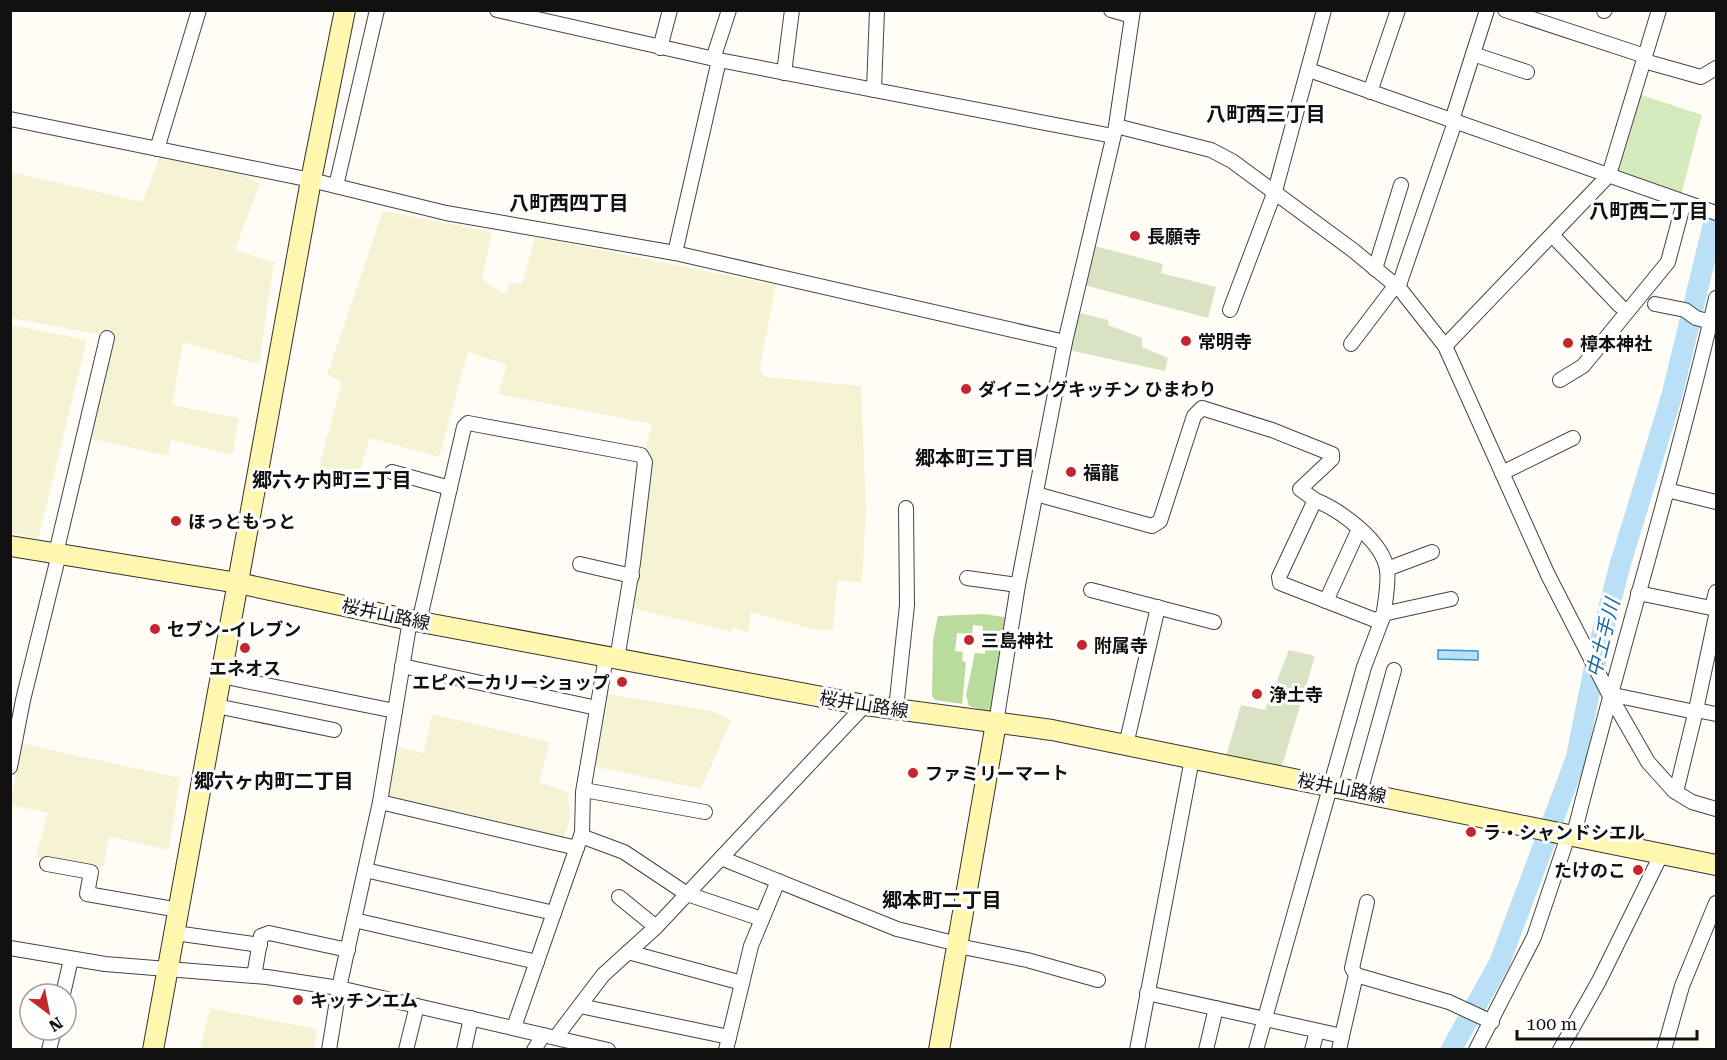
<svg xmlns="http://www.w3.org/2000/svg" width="1727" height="1060" font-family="'Roboto Serif','Noto Sans JP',serif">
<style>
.farmland{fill:#f6f3d4}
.green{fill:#d5ebbd}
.forest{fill:#b9dc9c}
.cemetery{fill:#d9e3c4}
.water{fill:#b9e0f7;stroke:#3f96cf;stroke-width:1.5}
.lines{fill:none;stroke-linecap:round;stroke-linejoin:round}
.river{stroke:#b9e0f7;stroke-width:21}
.street-casing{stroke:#444;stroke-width:16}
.secondary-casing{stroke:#333;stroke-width:22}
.street{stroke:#fff;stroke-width:14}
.secondary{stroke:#fff6b0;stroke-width:20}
.poi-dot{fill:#c4262e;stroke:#fff;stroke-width:2}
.labels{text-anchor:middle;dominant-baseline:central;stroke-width:6;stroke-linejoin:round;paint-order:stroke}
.poi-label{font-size:18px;font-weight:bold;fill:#111;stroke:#fff;text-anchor:start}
.street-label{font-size:18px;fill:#111;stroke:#fff}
.neighbourhood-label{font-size:20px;font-weight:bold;fill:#111;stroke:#fff}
.water-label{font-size:20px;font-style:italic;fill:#1768a6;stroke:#fff}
</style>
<rect width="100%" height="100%" fill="#fffdf5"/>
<g class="farmland">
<path d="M159 157 232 171 260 183 235 250 274 262 259 364 183 342 172 405 239 418 232 455 171 440 168 456 88 438 112 337 11 318V172L143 202Z"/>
<path d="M383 211 492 232 482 280 507 295 508 282 522 284 535 237 776 285 760 367 765 377 861 386 866 511 862 583 838 580 833 630H816L751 612 748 633 733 627 731 632 632 608 652 465 645 448 652 424 498 394 507 365 468 352 439 457 370 438 353 491 315 482 342 382 327 375Z"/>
<path d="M11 325 87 340 38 539 11 533Z"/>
<path d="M607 694 712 711 731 720 701 789 593 766Z"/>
<path d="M432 714 550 742 539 782 568 792 570 818 564 837 385 799 394 746 424 753Z"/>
<path d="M20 743 180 778 169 850 111 837 108 841 104 865 97 869 36 857 48 813 11 805Z"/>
<path d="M210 1008 317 1029 314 1049H200Z"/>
</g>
<path class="green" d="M1636 93 1702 115 1680 199 1612 174Z"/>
<path class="forest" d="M984 614 1009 618 995 711 989 712 969 706 966 695 975 653 985 654V646H981L983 626 973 625 972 634 957 633 955 651 963 652 962 660 966 663 962 704 935 700 932 696 933 640 938 616Z"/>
<g class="cemetery">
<path d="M1095 246 1163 264 1161 273 1216 287 1208 318 1084 285Z"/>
<path d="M1077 312 1108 320V325L1142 338V347L1168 358 1165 371 1068 350Z"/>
<path d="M1289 650 1315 656 1282 766 1226 756 1241 705 1265 710Z"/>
</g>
<path class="water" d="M1438 650 1478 651V660L1438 659Z"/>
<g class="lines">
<path class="river" d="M1451 1050 1499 964 1576 759 1598 650 1620 565 1672 395 1716 213"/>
<g class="street-casing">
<g id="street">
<path d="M497 10 719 60 1113 136"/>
<path d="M1111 10 1132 16"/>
<path d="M1505 10 1645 56"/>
<path d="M1604 11 1605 10"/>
<path d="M660 48 670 10"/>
<path d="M1473 54 1527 72"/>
<path d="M713 59 729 10"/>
<path d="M1644 61 1701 77 1716 68"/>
<path d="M1309 70 1716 213"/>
<path d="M784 73 792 10"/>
<path d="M874 90 877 10"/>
<path d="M1370 92 1398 10"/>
<path d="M10 119 311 180 446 213 675 253 1065 342"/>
<path d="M1452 120 1487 10"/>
<path d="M1116 126 1211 150 1232 161 1354 251 1400 289 1445 346 1548 575 1609 694 1648 762 1674 791 1692 802 1716 809"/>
<path d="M157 149 199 10"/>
<path d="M336 186 377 10"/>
<path d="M1552 235 1620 306"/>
<path d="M675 253 719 60"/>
<path d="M1375 269 1401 185"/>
<path d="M1398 288 1455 122"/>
<path d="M1655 304 1685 310 1696 318 1711 322"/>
<path d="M1230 310 1275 191 1324 10"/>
<path d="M1351 344 1395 286"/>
<path d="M1445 346 1609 175 1659 10"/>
<path d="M1560 380 1583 366 1668 262 1684 202"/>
<path d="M392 472 450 488"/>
<path d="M1502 473 1573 438"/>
<path d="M1667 490 1716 502"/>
<path d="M1036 494 1152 526 1160 521 1194 416 1202 408 1272 430 1332 454V459L1300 489 1315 500 1279 577 1280 583 1375 620 1383 617C1385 603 1389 584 1387 570 1383 541 1340 510 1315 500"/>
<path d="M56 553 107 338"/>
<path d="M580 564 632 576"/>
<path d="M1387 569 1432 552"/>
<path d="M967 578 1018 585"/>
<path d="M1091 590 1214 622"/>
<path d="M1638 593 1716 609"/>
<path d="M1326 601 1359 529"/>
<path d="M1712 608 1716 592"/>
<path d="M1383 614 1451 599"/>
<path d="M1716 616 1696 710 1716 714"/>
<path d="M419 622 464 427 468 423 641 455 645 462 633 563 617 659"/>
<path d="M402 666 597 708"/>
<path d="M221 676 395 711"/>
<path d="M1609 694 1695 712"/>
<path d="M216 706 334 730"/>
<path d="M896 709 907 605 906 508"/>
<path d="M996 723 1018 585 1065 342 1116 126 1133 10"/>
<path d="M1126 745 1158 607"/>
<path d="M10 767 23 700 59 554"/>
<path d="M584 790 705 812"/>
<path d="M1360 792 1394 670"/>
<path d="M1676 792 1696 710"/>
<path d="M380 802 577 848"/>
<path d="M1574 834C1619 655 1674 478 1716 298"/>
<path d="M581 836 624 852 687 894 762 919"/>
<path d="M721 858 897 929 958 944"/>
<path d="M47 864 91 872 87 894 179 910"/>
<path d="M365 870 554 913"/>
<path d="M619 897 656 927"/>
<path d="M354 920 537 962"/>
<path d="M175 933 260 945"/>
<path d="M958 946 1027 960 1098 980"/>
<path d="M10 948 105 964 267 977 339 988 608 1050"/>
<path d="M628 952 742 983"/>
<path d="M1356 975 1449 1002 1492 1022"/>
<path d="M254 976 261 936 269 933 348 950"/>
<path d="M1147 993 1342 1036 1339 1050"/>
<path d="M63 994 71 959"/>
<path d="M580 1006 729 1037"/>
<path d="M514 1027 582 833 583 792 606 657"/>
<path d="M1342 1036 1356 975 1352 968 1367 902"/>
<path d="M556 1037 603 975 656 927 865 705"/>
<path d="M49 1050 54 1030"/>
<path d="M329 1050 339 988 380 802 410 620"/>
<path d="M406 1050 417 1006"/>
<path d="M464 1050 471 1018"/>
<path d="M534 1050 543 1035"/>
<path d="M726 1050 751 946 778 881"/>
<path d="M1137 1050 1192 759"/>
<path d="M1206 1050 1216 1008"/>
<path d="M1256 1050 1364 667 1383 617"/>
<path d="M1312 1050 1317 1031"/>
<path d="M1476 1050 1534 937 1569 833"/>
<path d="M1560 1050 1599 981 1661 855"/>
<path d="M1664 1050 1682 986 1716 903"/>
</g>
</g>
<g class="secondary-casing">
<g id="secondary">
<path d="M10 546 238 583 410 620 865 705 1052 730 1716 865"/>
<path d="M153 1050 311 180 345 10"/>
<path d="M939 1050 996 723"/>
</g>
</g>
<use href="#street" class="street"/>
<use href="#secondary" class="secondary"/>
</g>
<g class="poi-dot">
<circle cx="1135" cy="236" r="6"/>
<circle cx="1186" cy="341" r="6"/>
<circle cx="1568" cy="343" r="6"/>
<circle cx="966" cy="389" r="6"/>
<circle cx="1071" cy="472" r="6"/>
<circle cx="176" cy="521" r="6"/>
<circle cx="155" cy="629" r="6"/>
<circle cx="969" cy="640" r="6"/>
<circle cx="1082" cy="645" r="6"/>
<circle cx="245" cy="648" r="6"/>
<circle cx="622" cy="682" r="6"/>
<circle cx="1257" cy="694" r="6"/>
<circle cx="913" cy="773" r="6"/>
<circle cx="1471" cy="832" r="6"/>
<circle cx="1638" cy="870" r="6"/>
<circle cx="298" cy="1000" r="6"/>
</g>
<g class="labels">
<g class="poi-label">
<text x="1147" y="236">長願寺</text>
<text x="1198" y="341">常明寺</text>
<text x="1580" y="343">樟本神社</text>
<text x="978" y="389">ダイニングキッチン ひまわり</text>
<text x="1083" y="472">福龍</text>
<text x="188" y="521">ほっともっと</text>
<text x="167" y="629">セブン-イレブン</text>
<text x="981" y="640">三島神社</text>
<text x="1094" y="645">附属寺</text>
<text x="245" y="668" text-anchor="middle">エネオス</text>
<text x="610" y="682" text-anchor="end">エピベーカリーショップ</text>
<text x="1269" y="694">浄土寺</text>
<text x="925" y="773">ファミリーマート</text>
<text x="1483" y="832">ラ・シャンドシエル</text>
<text x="1626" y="870" text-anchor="end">たけのこ</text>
<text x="310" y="1000">キッチンエム</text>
</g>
<g class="street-label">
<text transform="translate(386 614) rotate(12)">桜井山路線</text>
<text transform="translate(864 704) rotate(9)">桜井山路線</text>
<text transform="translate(1342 788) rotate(11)">桜井山路線</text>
</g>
<g class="neighbourhood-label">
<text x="1266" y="114">八町西三丁目</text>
<text x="569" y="203">八町西四丁目</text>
<text x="1649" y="211">八町西二丁目</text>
<text x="975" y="458">郷本町三丁目</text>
<text x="332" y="480">郷六ヶ内町三丁目</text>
<text x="274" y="781">郷六ヶ内町二丁目</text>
<text x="942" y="900">郷本町二丁目</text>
</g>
<g class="water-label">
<text transform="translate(1603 638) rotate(-76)">中土手川</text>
</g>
</g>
<rect width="1727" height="1060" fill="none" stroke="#111111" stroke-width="24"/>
<g transform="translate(48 1012) rotate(148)"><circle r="28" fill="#ffffff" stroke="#a0a0a0" stroke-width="1.5"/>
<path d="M0-4.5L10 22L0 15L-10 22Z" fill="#c4262e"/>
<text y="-9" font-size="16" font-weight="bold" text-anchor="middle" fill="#111111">N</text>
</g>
<path d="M1517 1030v9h180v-9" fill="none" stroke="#111111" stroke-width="3"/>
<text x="1526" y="1030" font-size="18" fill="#111111" stroke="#ffffff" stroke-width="4.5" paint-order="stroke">100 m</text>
</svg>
